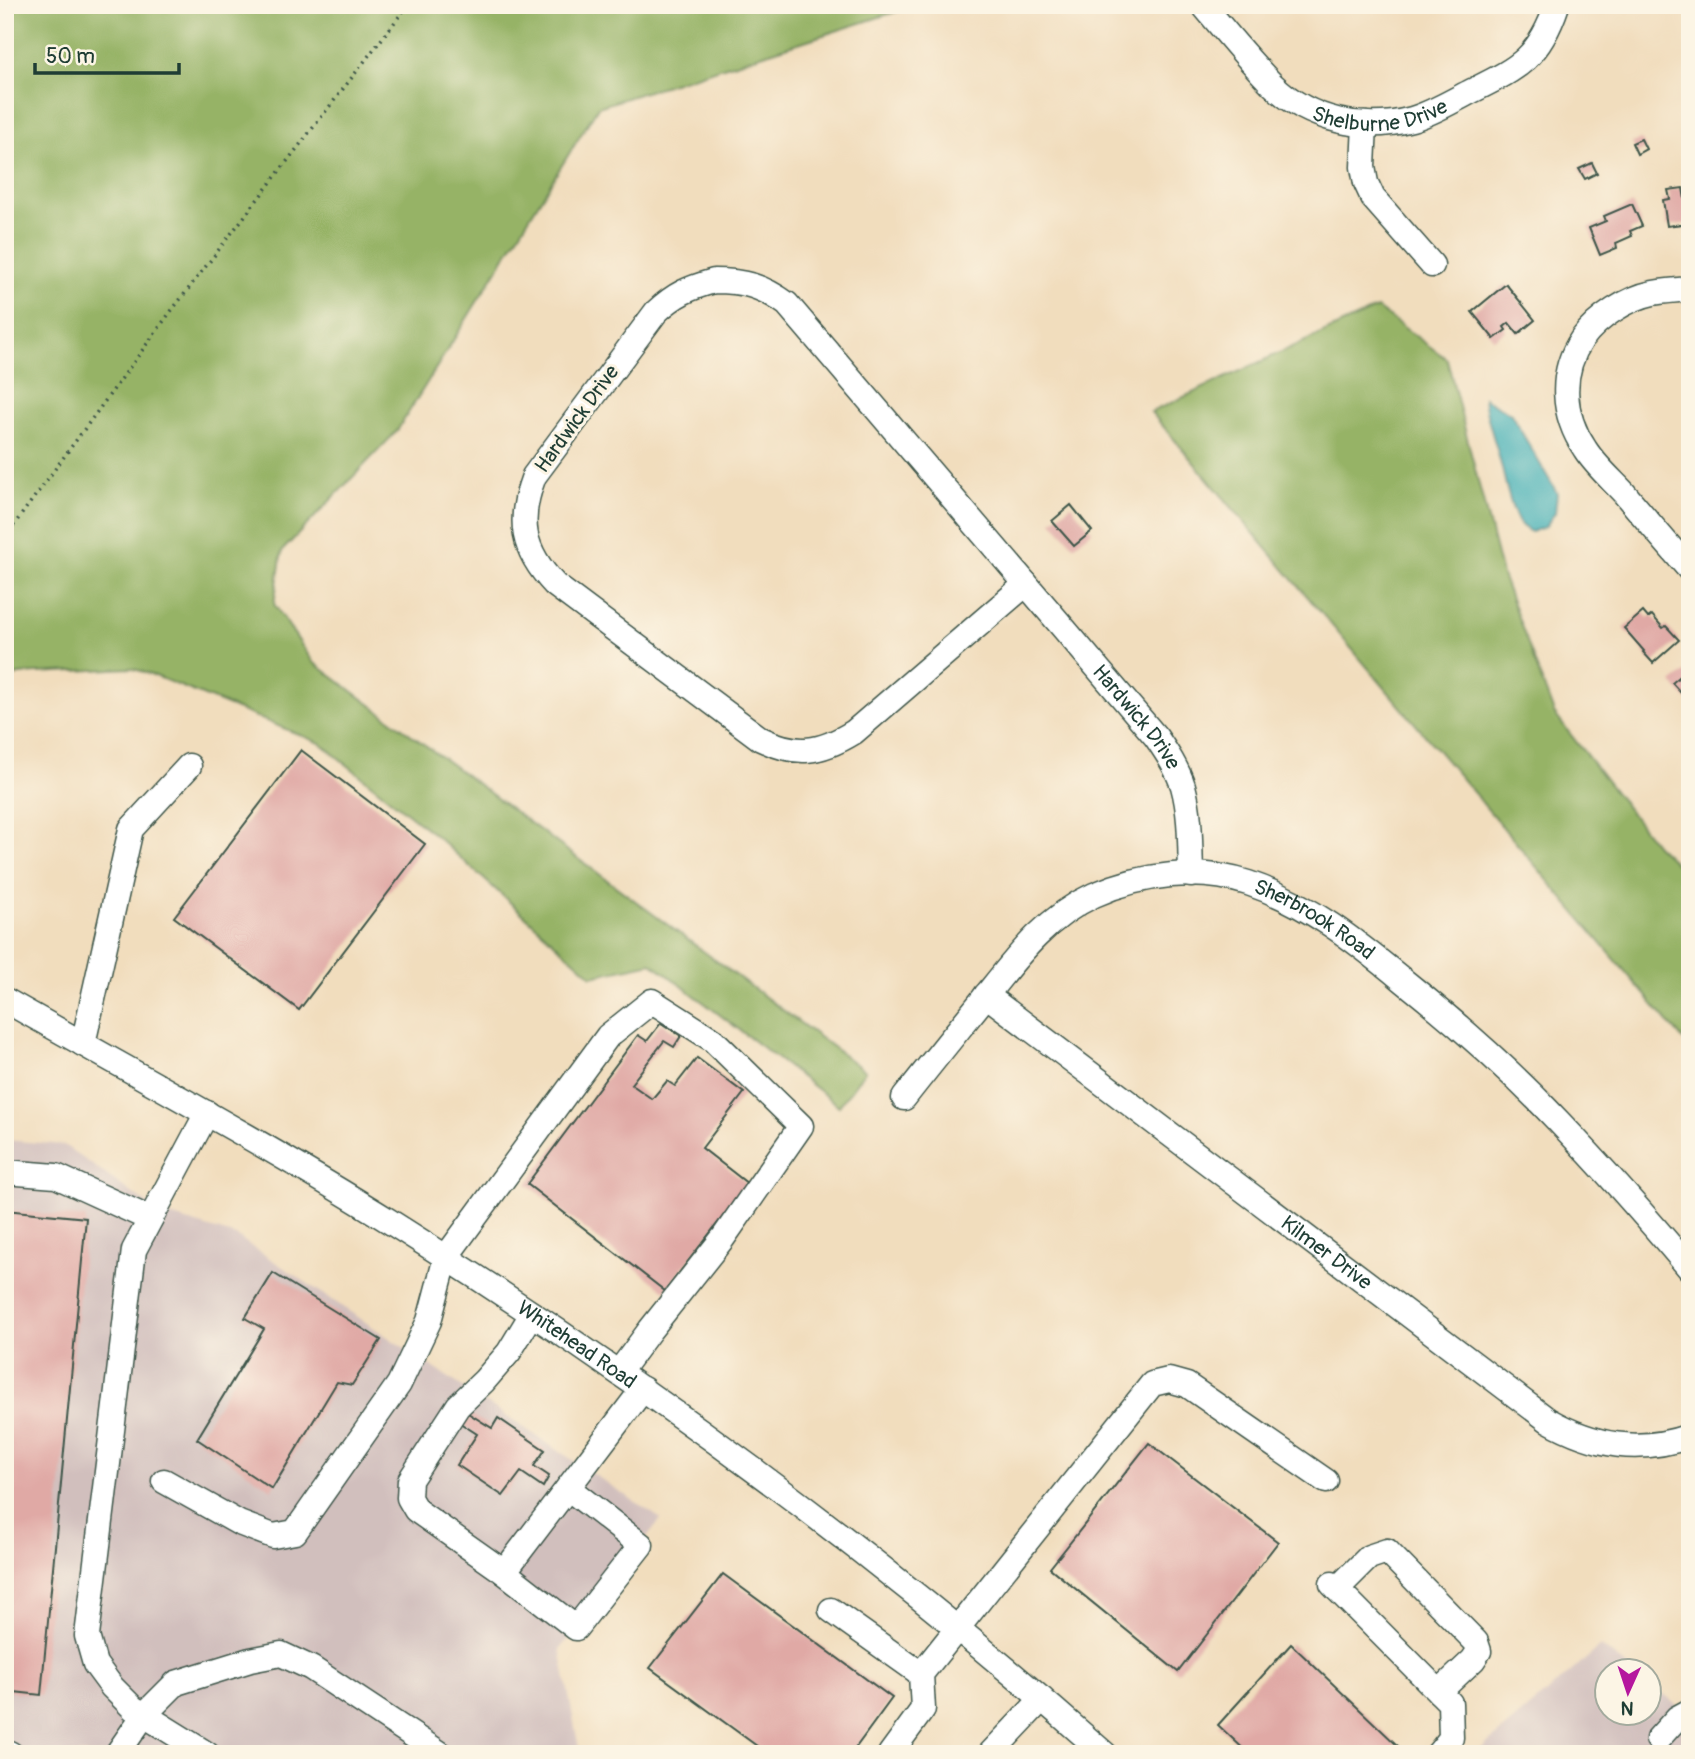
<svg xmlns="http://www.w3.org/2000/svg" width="1695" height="1759" font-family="Pangolin,sans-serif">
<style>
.industrial{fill:#d1bfbd}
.forest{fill:#96b366;stroke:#5a784d;stroke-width:2}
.water{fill:#39abb3;stroke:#2c7474;stroke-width:2}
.building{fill:#e0a9a5}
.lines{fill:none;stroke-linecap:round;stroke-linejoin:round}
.minor-casing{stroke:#3e5549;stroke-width:27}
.path{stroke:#3e5549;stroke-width:3.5;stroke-dasharray:2 5;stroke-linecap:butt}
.minor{stroke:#fff;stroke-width:24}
.labels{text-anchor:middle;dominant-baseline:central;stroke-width:6;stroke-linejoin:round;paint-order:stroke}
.street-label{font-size:21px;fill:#1f3d34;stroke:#fcf5e5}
</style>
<rect width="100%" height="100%" fill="#fcf5e5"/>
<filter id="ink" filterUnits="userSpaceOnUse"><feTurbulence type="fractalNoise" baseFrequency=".0143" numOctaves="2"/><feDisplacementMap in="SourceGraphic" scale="14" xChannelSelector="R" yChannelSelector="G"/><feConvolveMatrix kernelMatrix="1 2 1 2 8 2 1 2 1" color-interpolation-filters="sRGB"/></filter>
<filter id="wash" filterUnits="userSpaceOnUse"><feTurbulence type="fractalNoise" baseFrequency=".00686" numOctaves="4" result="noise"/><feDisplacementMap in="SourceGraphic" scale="28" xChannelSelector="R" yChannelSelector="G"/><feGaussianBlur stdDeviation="1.57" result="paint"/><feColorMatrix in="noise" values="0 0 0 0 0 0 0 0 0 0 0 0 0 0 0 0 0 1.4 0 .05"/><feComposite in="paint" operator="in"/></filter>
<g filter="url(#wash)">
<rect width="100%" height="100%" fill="#f1ddbd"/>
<g class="industrial">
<path d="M5 1140 64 1145 160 1213 236 1236 661 1519 560 1649 580 1754H5Z"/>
<path d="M1601 1646 1633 1671 1608 1672V1714H1650V1684L1690 1716V1754H1475Z"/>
</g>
<g class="forest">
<path d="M5 5H917L598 107 397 431 282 551 274 604 313 662 865 1071 839 1106 652 963 592 976 436 836 320 743 148 673 130 668 19 674 5 680Z"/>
<path d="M1377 308 1447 359 1502 575 1554 713 1656 845 1690 877V1048L1151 412Z"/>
</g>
<path class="water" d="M1484 398 1511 414 1557 493 1555 513 1545 527 1531 532C1526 529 1521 527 1518 521 1508 502 1505 478 1499 457 1494 437 1486 418 1484 398Z"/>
<g id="blocks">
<g class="building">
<path d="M1641 139 1646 149 1637 154 1632 143Z"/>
<path d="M1592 163 1597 173 1585 179 1579 169Z"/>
<path d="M1683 188 1685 199 1690 198V223L1667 226 1663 200 1670 199 1668 190Z"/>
<path d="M1632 204 1642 226 1630 231 1632 236 1616 243 1617 248 1600 255 1589 228 1606 221 1604 216Z"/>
<path d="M1506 284 1535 320 1518 334 1509 323 1504 327 1506 330 1494 339 1472 312Z"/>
<path d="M1071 505 1092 531 1074 546 1052 521Z"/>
<path d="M1643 612 1648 618 1652 615 1663 628 1666 626 1679 640 1653 663 1643 652 1644 651 1624 628Z"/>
<path d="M1690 668V703L1672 683Z"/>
<path d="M301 750 425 844 299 1010 174 917Z"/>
<path d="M661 1023 681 1036 674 1047 664 1041 631 1084 652 1099 667 1081 675 1086 697 1058 744 1093 702 1148 748 1184 665 1291 527 1184 638 1035 647 1041Z"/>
<path d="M5 1210 86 1218 41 1695 5 1691Z"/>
<path d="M273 1273 381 1340 352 1385 337 1382 272 1489 197 1439 264 1329 245 1318Z"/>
<path d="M463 1410 492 1428 498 1418 545 1450 534 1466 549 1476 543 1487 521 1472 503 1496 457 1465 477 1434 457 1421Z"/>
<path d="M1149 1443 1278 1542 1178 1672 1050 1568Z"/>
<path d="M723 1574 892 1698 851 1754H768L650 1668Z"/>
<path d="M1291 1644 1398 1746 1391 1754H1249L1218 1725Z"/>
</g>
</g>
</g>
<g filter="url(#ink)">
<use href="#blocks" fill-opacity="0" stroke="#3e5549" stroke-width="2"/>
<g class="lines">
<g class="minor-casing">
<g id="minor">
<path id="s1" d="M1203 5C1226 32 1248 60 1273 85 1310 121 1364 132 1412 119 1433 113 1452 101 1470 92 1518 68 1539 59 1557 5"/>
<path d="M1365 124 1363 167 1366 183 1373 198 1432 265"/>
<path d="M714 281C744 281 762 286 787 304L1026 584 854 732C820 753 797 756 761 739L555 585C522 550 517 521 534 476L656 312C675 294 689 288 714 281Z"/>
<path d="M1690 289C1677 290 1665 291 1653 293 1628 298 1597 318 1582 339 1559 373 1562 415 1585 449 1595 465 1611 479 1624 493 1646 519 1668 545 1690 570"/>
<path id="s2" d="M1026 584 1156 737C1167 753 1177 768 1183 786 1191 815 1190 845 1191 875"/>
<path id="s3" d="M986 995 1548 1420C1594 1446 1639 1454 1690 1436"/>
<path id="s4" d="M5 1000C134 1073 264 1143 389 1221 641 1379 882 1557 1105 1754"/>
<path d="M83 1044 131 829 189 766"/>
<path id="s5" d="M904 1098C929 1066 955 1034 980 1003 1013 962 1044 918 1094 895 1141 874 1199 867 1248 883 1308 903 1357 942 1404 981 1459 1025 1512 1072 1560 1123 1605 1170 1648 1219 1690 1269"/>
<path d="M207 1113 134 1250 87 1636 95 1664 112 1687 133 1708 207 1754"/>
<path d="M5 1172 56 1176 150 1219"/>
<path d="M532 1314 509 1352 484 1381 458 1406 410 1480 409 1498 416 1510 504 1572 576 1628 641 1545 568 1488"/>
<path d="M164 1481 239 1523 273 1536 295 1532 399 1384 429 1321 446 1257 608 1036 652 1001 713 1040 801 1126 723 1238 650 1330 619 1372"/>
<path d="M504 1572 643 1389"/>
<path d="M1332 1584 1450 1703 1451 1738 1438 1754"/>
<path d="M1337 1589 1369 1557 1387 1551 1476 1642 1479 1651 1473 1660 1439 1692"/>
<path d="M831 1610 921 1674"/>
<path d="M1658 1739 1677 1718 1690 1711"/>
<path d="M5 1751 11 1754"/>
<path d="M117 1754 144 1715 176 1683 250 1660 281 1654 311 1668 441 1754"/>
<path d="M890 1754 923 1709 921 1674 1152 1384 1169 1380 1187 1385 1326 1481"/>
<path d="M990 1754 1042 1699"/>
</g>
</g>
<path class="path" d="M5 537 169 314 408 5"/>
<use href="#minor" class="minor"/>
</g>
</g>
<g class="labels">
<g class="street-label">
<text stroke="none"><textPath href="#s1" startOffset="224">Shelburne Drive</textPath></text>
<text transform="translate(577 419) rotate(-54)">Hardwick Drive</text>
<text stroke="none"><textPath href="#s2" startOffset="173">Hardwick Drive</textPath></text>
<text stroke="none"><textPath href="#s5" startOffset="514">Sherbrook Road</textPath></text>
<text stroke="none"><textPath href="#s3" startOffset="427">Kilmer Drive</textPath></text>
<text stroke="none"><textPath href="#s4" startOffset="668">Whitehead Road</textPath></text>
</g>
</g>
<rect width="1695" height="1759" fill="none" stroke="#fcf5e5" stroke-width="28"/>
<g transform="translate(1628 1692) rotate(183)"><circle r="33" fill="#fcf5e5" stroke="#a4ab9e" stroke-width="2"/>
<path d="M0-5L12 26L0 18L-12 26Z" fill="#b5179e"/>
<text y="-10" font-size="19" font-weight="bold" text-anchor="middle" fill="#1f3d34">N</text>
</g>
<path d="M35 63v10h144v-10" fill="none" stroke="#1f3d34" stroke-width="3.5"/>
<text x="46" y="63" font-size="21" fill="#1f3d34" stroke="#fcf5e5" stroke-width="5" paint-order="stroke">50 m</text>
</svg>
